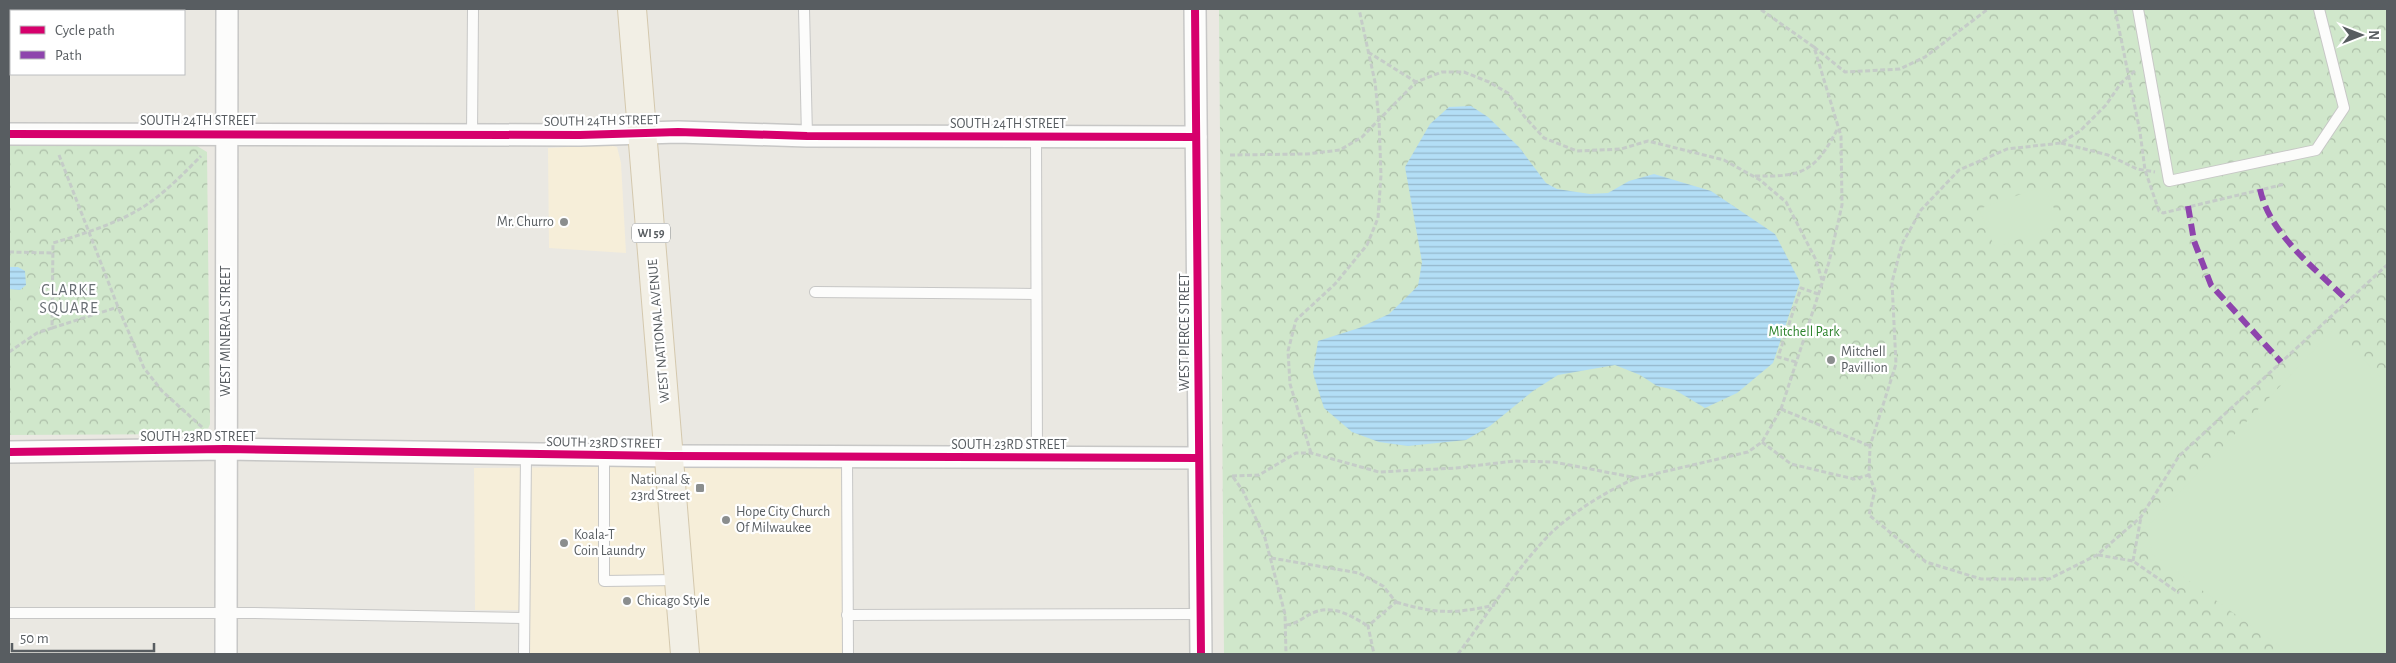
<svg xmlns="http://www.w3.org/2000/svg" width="2396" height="663" font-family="'Alegreya Sans',sans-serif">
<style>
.commercial{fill:#f6eed9}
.park{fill:url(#park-crowns)}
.pitch{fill:#d0e7cb}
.water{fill:url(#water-rules)}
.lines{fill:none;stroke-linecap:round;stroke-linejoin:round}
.service-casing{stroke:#c7c7c6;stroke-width:12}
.minor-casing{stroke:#c7c7c6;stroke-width:24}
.primary-casing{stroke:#d4c8ad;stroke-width:30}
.path{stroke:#c5ccc8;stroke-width:3;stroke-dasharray:5 2.5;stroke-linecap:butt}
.service{stroke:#fcfcfb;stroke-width:10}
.minor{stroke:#fcfcfb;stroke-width:21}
.primary{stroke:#f2efe5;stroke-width:28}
.quiet{stroke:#8e44ad;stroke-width:6;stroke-dasharray:12 6;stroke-linecap:butt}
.cycleway-casing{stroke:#fff;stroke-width:11}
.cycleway{stroke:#d6006c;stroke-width:8}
.poi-dot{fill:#8b8e8e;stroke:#fff;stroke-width:2}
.labels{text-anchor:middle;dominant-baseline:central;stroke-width:4.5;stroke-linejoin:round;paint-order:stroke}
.shield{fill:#fff;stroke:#8a8e90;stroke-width:1}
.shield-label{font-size:12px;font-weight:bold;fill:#585d61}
.street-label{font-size:14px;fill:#585d61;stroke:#fff}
.poi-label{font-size:14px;fill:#585d61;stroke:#fff;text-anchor:start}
.park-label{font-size:14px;fill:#2e842d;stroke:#fff}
.quarter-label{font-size:16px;letter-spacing:1px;fill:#696f74;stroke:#fff}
</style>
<defs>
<pattern id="park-crowns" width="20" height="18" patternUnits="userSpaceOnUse" patternTransform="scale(1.25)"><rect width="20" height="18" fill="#d0e7cb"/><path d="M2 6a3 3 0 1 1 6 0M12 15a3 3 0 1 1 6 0" fill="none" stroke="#acbea8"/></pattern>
<pattern id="water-rules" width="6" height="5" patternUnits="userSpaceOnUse" patternTransform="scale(1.25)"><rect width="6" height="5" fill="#b3def6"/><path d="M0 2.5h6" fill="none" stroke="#94b7cb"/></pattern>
</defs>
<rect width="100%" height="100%" fill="#eae8e2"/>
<g class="commercial">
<path d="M608 145 617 147 621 163 626 253 549 248 548 148Z"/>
<path d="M847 457 848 654H527L526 610H475L474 468 700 466Z"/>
</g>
<g class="park">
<path d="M1219 9H2387V654H1224Z"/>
<path d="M9 146H197L207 152 210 424 208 429 204 434 9 435Z"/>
</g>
<g class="pitch">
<path d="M2044 186 2061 224 1995 248 1979 209Z"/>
<path d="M2333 330 2377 373 2387 390V654H2290L2152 554 2148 526Z"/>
</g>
<g class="water">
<path d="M1471 106 1488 117 1519 147 1546 183 1557 189 1590 194 1608 193 1629 181 1654 174 1711 191 1775 234 1800 282 1773 363 1737 393 1705 408 1675 390 1657 386 1640 375 1615 365 1558 375 1533 391 1490 426 1466 440 1408 446 1379 442 1352 432 1324 408 1313 373 1318 341 1359 328 1389 314 1418 286 1422 262 1405 167 1430 124 1449 107Z"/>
<path d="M9 267H18L25 271 26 285 20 290 9 289Z"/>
</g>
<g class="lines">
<g class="service-casing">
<g id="service">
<path d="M804 9 807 136"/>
<path d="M2138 9 2169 181 2316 150 2344 108 2319 9"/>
<path d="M472 135 473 9"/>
<path d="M1036 136 1037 458"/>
<path d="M815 292 1036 294"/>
<path d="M604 456V581L678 580"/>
<path d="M847 457 848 654"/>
<path d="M9 613H251L524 618"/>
<path d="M847 615 1200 614"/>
<path d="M524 654 526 455"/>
</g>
</g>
<g class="minor-casing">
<g id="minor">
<path d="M1195 9 1201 654"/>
<path d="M9 134 580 135 678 132 807 136 1196 137"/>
<path d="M9 452 225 449 670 456 1198 458"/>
<path d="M226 654 227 9"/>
</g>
</g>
<g class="primary-casing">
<path id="primary" d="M632 9 685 654"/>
</g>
<g class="path">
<path d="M2115 9 2140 132 2145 170 2159 211 2163 213 2285 184"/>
<path d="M1814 47 1845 72 1900 69 1925 57 1988 9"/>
<path d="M1368 52 1416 82"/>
<path d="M2135 71 2121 83 2106 105 2080 131 2061 143 2007 149 1959 170 1921 210 1902 244 1892 282 1896 364 1870 446 1869 475 1875 490 1869 515 1926 562 1981 579H2049L2097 555 2141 517 2179 456 2387 265"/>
<path d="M2061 143 2108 155 2137 169 2155 172"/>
<path d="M59 155 118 307 144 368 162 391 203 428"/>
<path d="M1230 155 1307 154 1340 150 1362 137 1416 82 1442 72H1464L1489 82 1508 93 1524 116 1544 138 1577 151 1621 149 1648 141 1724 160 1760 180 1786 202 1816 260 1822 280"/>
<path d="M1755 176C1803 177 1815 172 1838 128"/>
<path d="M9 252 53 253"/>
<path d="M52 328 118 307"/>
<path d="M9 352 37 333 52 328 53 243C83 234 116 224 143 207 165 193 183 174 201 156"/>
<path d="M1796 362 1778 357 1801 288 1818 294"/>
<path d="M1781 409 1870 446"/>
<path d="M1762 442 1791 464 1854 479 1869 475"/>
<path d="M1311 453 1290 384 1288 351 1296 320 1335 284 1367 245 1378 218 1381 175 1379 120 1375 82 1359 9"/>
<path d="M1232 476 1259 475 1296 453H1311L1379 472 1456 468 1514 461 1554 462 1637 478 1748 452 1762 442 1781 409 1829 262 1842 205 1841 136 1814 47 1760 9"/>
<path d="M1233 477 1243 491 1265 538 1285 614 1286 654"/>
<path d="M2098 555 2133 561 2179 593"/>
<path d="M1271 558 1359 573 1383 586 1396 602 1368 626 1374 654"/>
<path d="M2133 561 2141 517"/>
<path d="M1396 602C1436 614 1454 614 1495 605"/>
<path d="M1286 625C1298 624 1304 616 1315 612 1334 605 1352 616 1368 626"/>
<path d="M1458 654C1487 615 1518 566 1552 532 1576 510 1607 491 1636 478"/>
</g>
<use href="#service" class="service"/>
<use href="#minor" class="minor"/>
<use href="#primary" class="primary"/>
<g class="quiet">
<path d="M2260 189C2269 234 2316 269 2348 301"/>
<path d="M2188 206 2194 241 2211 285 2281 362"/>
</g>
<g class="cycleway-casing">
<g id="cycleway">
<path d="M1195 9 1201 654"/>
<path d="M9 134 580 135 678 132 807 136 1196 137"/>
<path d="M9 452 225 449 670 456 1198 458"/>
</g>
</g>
<use href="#cycleway" class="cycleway"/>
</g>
<g class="poi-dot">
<circle cx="564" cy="222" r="5"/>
<circle cx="1831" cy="360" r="5"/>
<rect x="695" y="483" width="10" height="10" rx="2.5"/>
<circle cx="726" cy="520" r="5"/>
<circle cx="564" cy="543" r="5"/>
<circle cx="627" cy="601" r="5"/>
</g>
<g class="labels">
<rect class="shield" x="632" y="223.5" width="38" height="19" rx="4"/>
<g class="shield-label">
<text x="651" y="233">WI 59</text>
</g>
<g class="street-label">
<text x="198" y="121">SOUTH 24TH STREET</text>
<text transform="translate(602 121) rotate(-1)">SOUTH 24TH STREET</text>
<text x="1008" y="124">SOUTH 24TH STREET</text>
<text transform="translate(226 331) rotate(-90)">WEST MINERAL STREET</text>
<text transform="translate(659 331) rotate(-95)">WEST NATIONAL AVENUE</text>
<text transform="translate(1185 332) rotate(-90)">WEST PIERCE STREET</text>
<text x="198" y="437">SOUTH 23RD STREET</text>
<text transform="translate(604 443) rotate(1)">SOUTH 23RD STREET</text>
<text x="1009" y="445">SOUTH 23RD STREET</text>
</g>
<g class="poi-label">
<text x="554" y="222" text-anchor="end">Mr. Churro</text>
<text x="1841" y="352">Mitchell<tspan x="1841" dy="16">Pavillion</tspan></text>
<text x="690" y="480" text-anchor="end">National &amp;<tspan x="690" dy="16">23rd Street</tspan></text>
<text x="736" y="512">Hope City Church<tspan x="736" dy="16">Of Milwaukee</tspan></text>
<text x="574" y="535">Koala-T<tspan x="574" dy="16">Coin Laundry</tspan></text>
<text x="637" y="601">Chicago Style</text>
</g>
<g class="park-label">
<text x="1804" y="332">Mitchell Park</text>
</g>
<g class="quarter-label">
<text x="69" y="290">CLARKE<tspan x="69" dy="18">SQUARE</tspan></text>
</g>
</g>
<rect width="2396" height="663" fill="none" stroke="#585d61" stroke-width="20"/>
<rect x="10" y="10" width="175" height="65" fill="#ffffff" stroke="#bcbec0"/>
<rect x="20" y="26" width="25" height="8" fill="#d6006c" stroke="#bcbec0"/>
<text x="55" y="35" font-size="15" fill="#585d61">Cycle path</text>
<rect x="20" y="51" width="25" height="8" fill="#8e44ad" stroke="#bcbec0"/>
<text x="55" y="60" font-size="15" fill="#585d61">Path</text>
<g transform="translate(2361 35) rotate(90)" stroke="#ffffff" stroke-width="4" paint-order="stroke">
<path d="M0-4L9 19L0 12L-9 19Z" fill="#585d61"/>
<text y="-8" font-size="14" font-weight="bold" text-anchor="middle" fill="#585d61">N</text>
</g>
<path d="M12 643v8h142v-8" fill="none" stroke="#585d61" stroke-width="2.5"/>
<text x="20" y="643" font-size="15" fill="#585d61" stroke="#ffffff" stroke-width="4" paint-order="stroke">50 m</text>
</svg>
